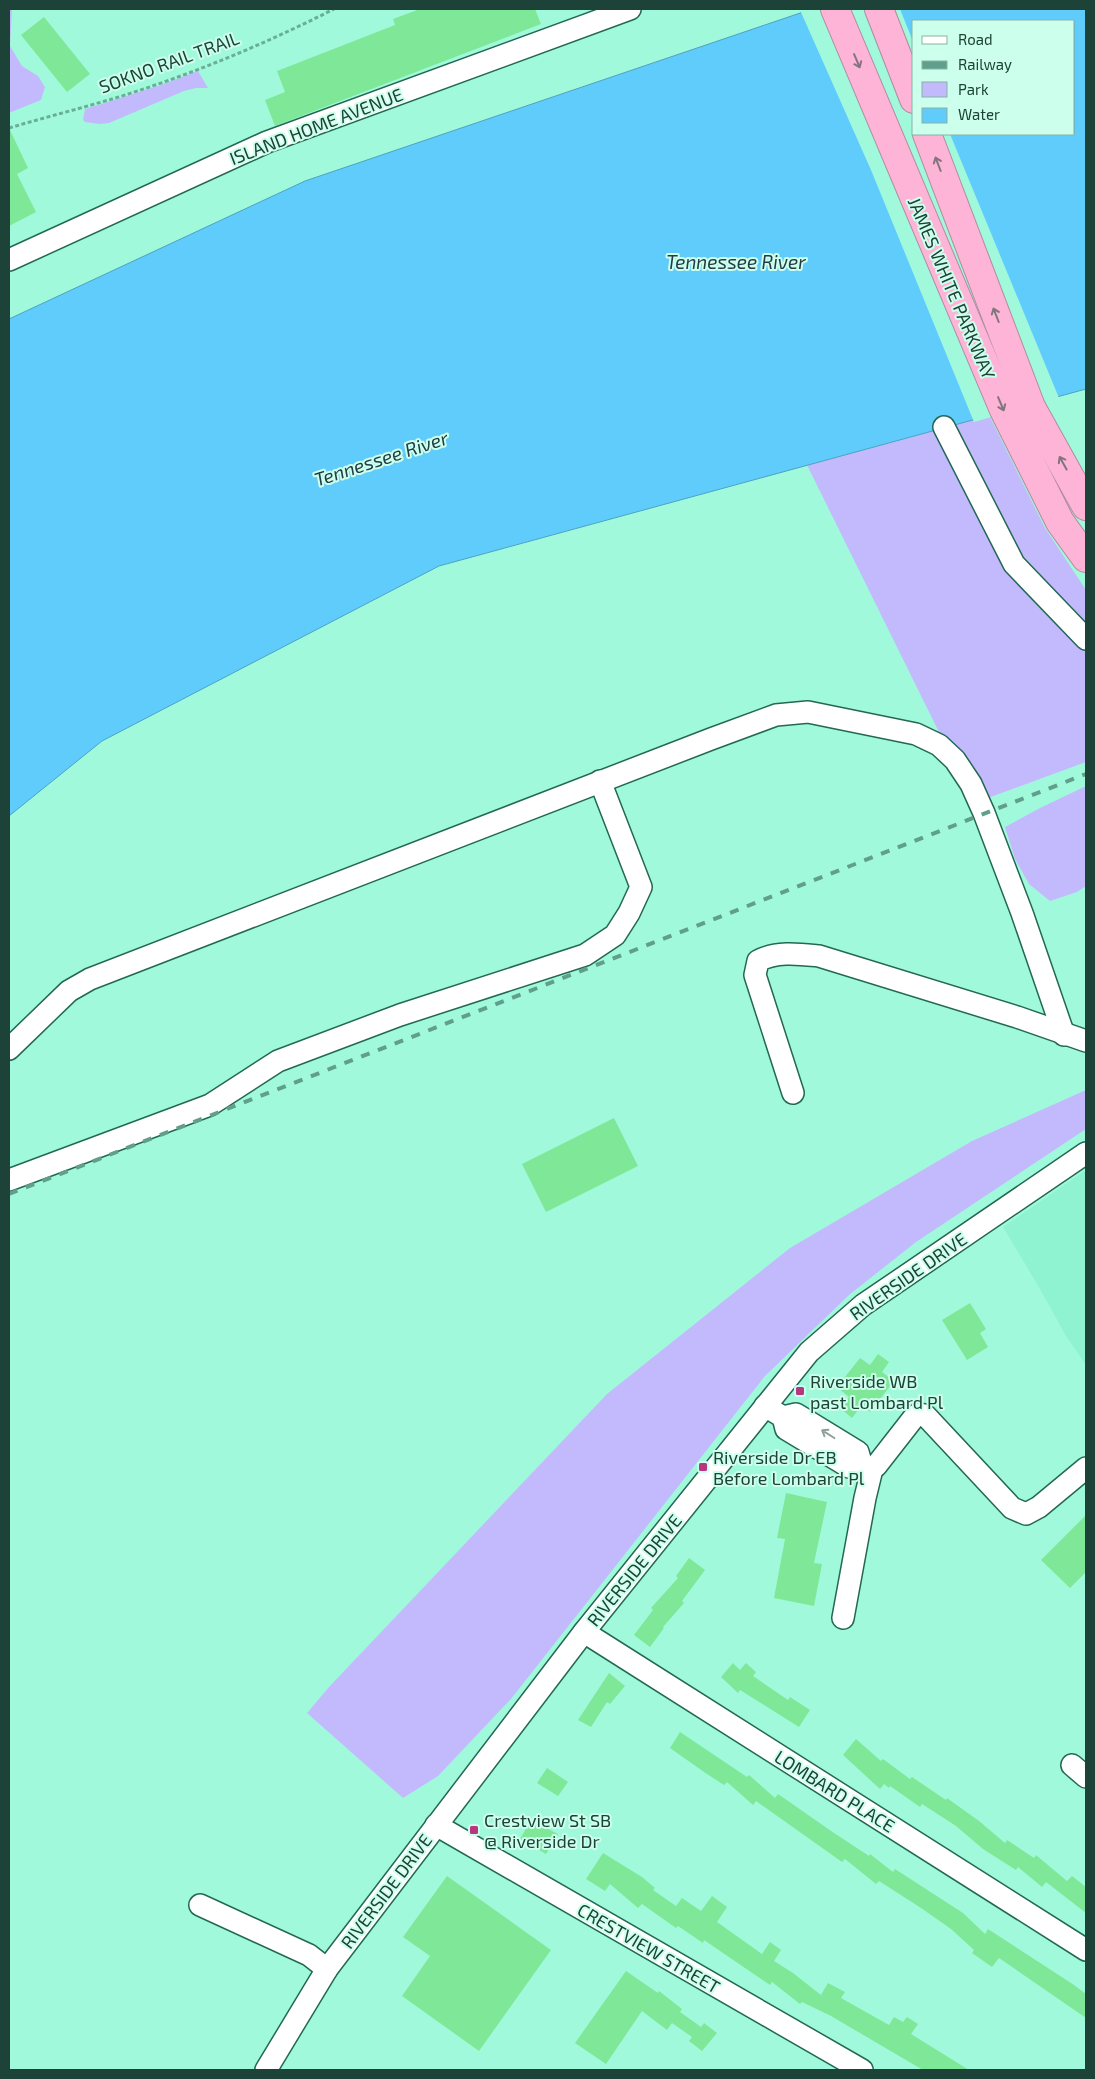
<svg xmlns="http://www.w3.org/2000/svg" width="1095" height="2079" font-family="'Exo 2',sans-serif">
<style>
.built{fill:#8ff3d1}
.green{fill:#c3bafe}
.water{fill:#60ccfc;stroke:#4ca3c1;fill-rule:evenodd}
.pier{fill:#a1f9db}
.building{fill:#7ee898}
.lines{fill:none;stroke-linecap:round;stroke-linejoin:round}
.minor-casing{stroke:#236854;stroke-width:24}
.highway-casing{stroke:#af8c9e;stroke-width:30}
.path{stroke:#6bae98;stroke-width:3;stroke-dasharray:4 2.5;stroke-linecap:butt}
.minor{stroke:#fff;stroke-width:21}
.highway{stroke:#feb4d6;stroke-width:28}
.rail{stroke:#609f8b;stroke-width:4;stroke-dasharray:9 9;stroke-linecap:butt}
.oneway{stroke:#82757f}
.oneway2{stroke:#8ea09b}
.poi-dot{fill:#b8367f;stroke:#ccffec;stroke-width:2}
.labels{text-anchor:middle;dominant-baseline:central;stroke-width:4;stroke-linejoin:round;paint-order:stroke}
.street-label{font-size:18px;fill:#1d4237;stroke:#ccffec}
.poi-label{font-size:18px;fill:#1d4237;stroke:#ccffec;text-anchor:start}
.water-label{font-size:19px;font-style:italic;fill:#233b46;stroke:#ccffec}
</style>
<rect width="100%" height="100%" fill="#a1f9db"/>
<path class="built" d="M1086 1170V1365L1066 1336 1040 1289 1003 1227Z"/>
<g class="green">
<path d="M9 9H12L10 46 22 66 38 76 45 87 41 100 9 113Z"/>
<path d="M198 71 208 88H196L184 91 109 123 100 124 85 122 83 120 85 109 158 86Z"/>
<path d="M989 415 1045 528 1086 590V762L974 803 807 465Z"/>
<path d="M1086 786V886L1077 892 1050 901 1029 884 1015 859 1005 827 1040 808Z"/>
<path d="M1086 1090V1129L916 1242 849 1295 765 1376 511 1699 438 1776 403 1798 307 1713 329 1687 607 1394 790 1248 972 1141Z"/>
</g>
<path class="water" d="M812 9H1086V389L439 566 102 741 9 816V319L305 181ZM914 21H1074V134H914Z"/>
<path class="pier" d="M804 9H900L914 44V134H950L1059 398 974 422 871 170 800 10Z"/>
<g class="building">
<path d="M420 9H535L541 24 275 126 265 100 285 92 277 71 395 25 393 19Z"/>
<path d="M44 17 90 74 67 92 21 35Z"/>
<path d="M9 128 28 168 17 174 36 212 9 226Z"/>
<path d="M614 1118 638 1166 546 1212 522 1164Z"/>
<path d="M970 1303 986 1329 980 1333 988 1347 967 1360 942 1320Z"/>
<path d="M878 1354 889 1362 882 1372 894 1381 870 1412 862 1405 852 1418 840 1408 849 1397 837 1387 860 1358 870 1365Z"/>
<path d="M786 1493 827 1502 814 1563 822 1564 814 1606 774 1598 785 1539 777 1538Z"/>
<path d="M1086 1515V1572L1070 1588 1041 1560Z"/>
<path d="M689 1558 705 1570 682 1601 684 1603 663 1627 664 1628 650 1647 634 1635 653 1610 651 1608 678 1578 676 1576Z"/>
<path d="M733 1663 740 1670 746 1663 756 1672 753 1676 788 1700 790 1697 810 1710 799 1727 740 1690 738 1693 721 1677Z"/>
<path d="M609 1673 625 1686 610 1704 607 1702 591 1727 578 1720Z"/>
<path d="M680 1732 747 1777 749 1775 775 1798 778 1794 834 1833 869 1856 870 1854 893 1872 895 1869 963 1913 985 1934 988 1929 1074 1985 1086 1994V2018L999 1958 992 1967 972 1953 974 1950 951 1929 921 1908 879 1881 876 1884 845 1859 842 1862 756 1801 753 1805 727 1782 724 1785 704 1772 670 1748Z"/>
<path d="M856 1739 881 1761 883 1759 910 1779 912 1777 946 1800 947 1798 979 1821 1005 1843 1007 1840 1034 1858 1036 1855 1067 1881 1072 1876 1086 1887V1913L1046 1882 1042 1887 1018 1867 1016 1870 983 1849 956 1826 922 1804 920 1807 890 1786 889 1788 884 1784 880 1789 843 1755Z"/>
<path d="M547 1768 568 1782 558 1796 537 1783Z"/>
<path d="M531 1820 558 1834 546 1854 520 1839Z"/>
<path d="M603 1853 642 1877 655 1888 653 1890 676 1906 682 1898 701 1911 712 1896 727 1907 717 1922 762 1954 770 1942 781 1950 774 1961 793 1973 821 1995 828 1983 845 1992 841 1998 889 2025 894 2017 903 2022 907 2017 918 2024 911 2034 969 2070H923L831 2016 802 2002 800 2004 772 1982 770 1985 704 1940 703 1943 678 1926 676 1928 642 1904 638 1908 610 1884 605 1891 586 1879Z"/>
<path d="M447 1876 551 1950 479 2051 402 1996 430 1956 403 1937Z"/>
<path d="M626 1971 658 1993 659 1991 682 2009 680 2012 701 2027 704 2023 717 2033 702 2051 689 2041 692 2037 672 2023 667 2030 642 2011 606 2064 575 2043Z"/>
</g>
<g class="lines">
<g class="minor-casing">
<g id="minor">
<path d="M9 260 267 142 630 9"/>
<path d="M944 427 1014 564 1086 639"/>
<path d="M9 1049 69 991 90 979 711 739 776 715 808 712 916 734 939 745 955 760 971 784 984 813 1022 913 1064 1035"/>
<path d="M793 1093 755 975 758 961C776 951 799 954 819 956L1017 1017 1086 1041"/>
<path d="M9 1180 210 1105 278 1061 400 1015 585 955 615 935 629 913 641 887 600 781"/>
<path d="M765 1406 783 1417 786 1429 849 1467 862 1466 869 1469 876 1466 915 1416 919 1414 925 1415 1012 1508 1026 1514 1039 1507 1086 1468"/>
<path d="M783 1417 796 1414 858 1452 862 1466"/>
<path d="M843 1618 865 1498 872 1469"/>
<path d="M584 1632 1086 1950"/>
<path d="M1072 1765 1086 1777"/>
<path d="M436 1825 862 2070"/>
<path d="M200 1905 309 1955 327 1969"/>
<path d="M266 2070 327 1969 584 1632 809 1352 863 1305 1086 1153"/>
</g>
</g>
<g class="highway-casing">
<g id="highway">
<path d="M835 9 1004 410 1060 522 1086 558"/>
<path d="M879 9 914 99"/>
<path d="M927 134 1031 407 1086 506"/>
</g>
</g>
<path class="path" d="M9 128C43 118 78 109 112 99 188 76 263 45 334 9"/>
<use href="#minor" class="minor"/>
<use href="#highway" class="highway"/>
<path class="rail" d="M9 1194 1086 774"/>
</g>
<defs><path id="oneway-shaft" d="M-6 0H5M1.5-3L5.5 0L1.5 3" fill="none" stroke-width="1.6" stroke-linecap="round" stroke-linejoin="round" transform="scale(1.25)"/></defs>
<g class="oneway">
<use href="#oneway-shaft" transform="translate(857 61) rotate(67)"/>
<use href="#oneway-shaft" transform="translate(938 164) rotate(-111)"/>
<use href="#oneway-shaft" transform="translate(996 315) rotate(-111)"/>
<use href="#oneway-shaft" transform="translate(1001 404) rotate(67)"/>
<use href="#oneway-shaft" transform="translate(1063 463) rotate(-119)"/>
</g>
<use class="oneway2" href="#oneway-shaft" transform="translate(828 1434) rotate(-148)"/>
<g class="poi-dot">
<rect x="795" y="1386" width="10" height="10" rx="2.5"/>
<rect x="698" y="1462" width="10" height="10" rx="2.5"/>
<rect x="469" y="1825" width="10" height="10" rx="2.5"/>
</g>
<g class="labels">
<g class="street-label">
<text transform="translate(169 62) rotate(-20)">SOKNO RAIL TRAIL</text>
<text transform="translate(316 126) rotate(-21)">ISLAND HOME AVENUE</text>
<text transform="translate(952 288) rotate(67)">JAMES WHITE PARKWAY</text>
<text transform="translate(908 1276) rotate(-35)">RIVERSIDE DRIVE</text>
<text transform="translate(634 1570) rotate(-51)">RIVERSIDE DRIVE</text>
<text transform="translate(835 1791) rotate(32)">LOMBARD PLACE</text>
<text transform="translate(386 1891) rotate(-53)">RIVERSIDE DRIVE</text>
<text transform="translate(649 1948) rotate(30)">CRESTVIEW STREET</text>
</g>
<g class="poi-label">
<text x="810" y="1381">Riverside WB<tspan x="810" dy="21">past Lombard Pl</tspan></text>
<text x="713" y="1457">Riverside Dr EB<tspan x="713" dy="21">Before Lombard Pl</tspan></text>
<text x="484" y="1820">Crestview St SB<tspan x="484" dy="21">@ Riverside Dr</tspan></text>
</g>
<g class="water-label">
<text x="736" y="261">Tennessee River</text>
<text transform="translate(381 458) rotate(-18)">Tennessee River</text>
</g>
</g>
<rect width="1095" height="2079" fill="none" stroke="#1d4237" stroke-width="20"/>
<rect x="912" y="20" width="162" height="115" fill="#ccffec" stroke="#86b3a4"/>
<rect x="922" y="36" width="25" height="8" fill="#ffffff" stroke="#86b3a4"/>
<text x="958" y="45" font-size="15" fill="#1d4237">Road</text>
<rect x="922" y="61" width="25" height="8" fill="#609f8b" stroke="#86b3a4"/>
<text x="958" y="70" font-size="15" fill="#1d4237">Railway</text>
<rect x="922" y="82" width="25" height="15" fill="#c3bafe" stroke="#86b3a4"/>
<text x="958" y="95" font-size="15" fill="#1d4237">Park</text>
<rect x="922" y="108" width="25" height="15" fill="#60ccfc" stroke="#86b3a4"/>
<text x="958" y="120" font-size="15" fill="#1d4237">Water</text>
</svg>
